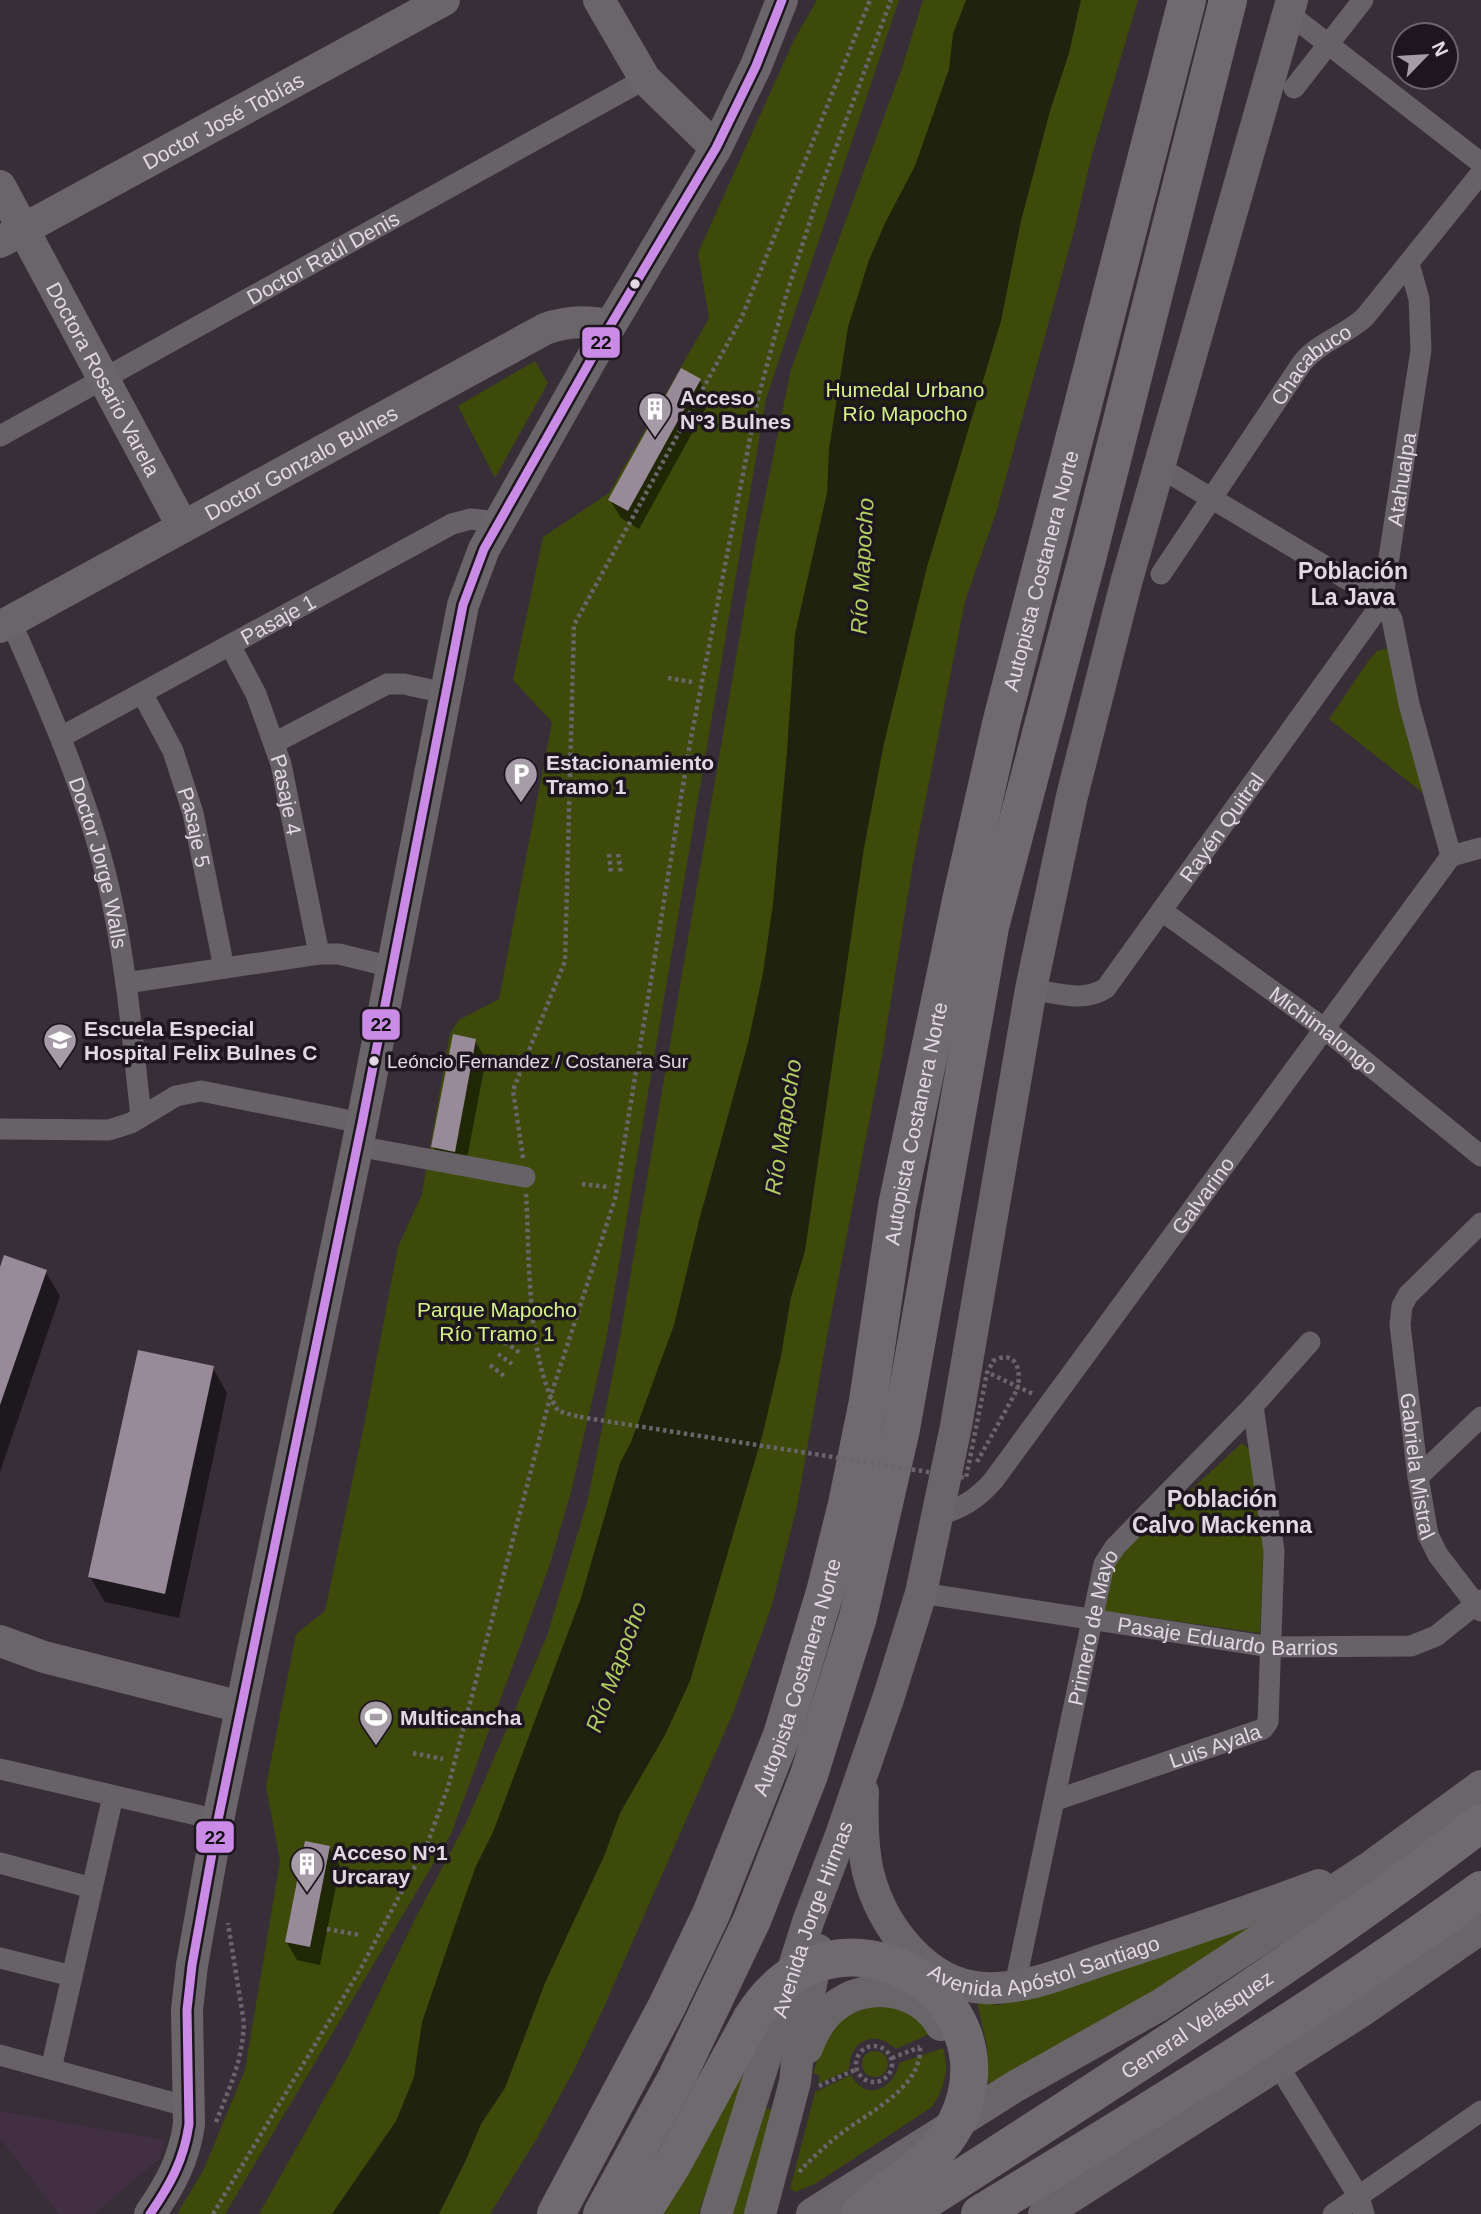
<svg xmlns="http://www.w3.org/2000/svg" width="1481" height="2214" font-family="Helvetica,sans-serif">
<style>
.built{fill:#422f44}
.green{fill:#3d4a0a}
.water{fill:#1f230d}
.shadow{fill:#0007}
.building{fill:#988a99}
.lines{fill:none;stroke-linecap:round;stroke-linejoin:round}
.path{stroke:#6a656a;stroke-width:4.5;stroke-dasharray:3.5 3.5;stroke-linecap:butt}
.street{stroke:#666267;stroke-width:21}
.secondary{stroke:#696569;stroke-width:32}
.highway{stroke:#6f6a6f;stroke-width:38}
.path-bridge{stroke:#6a656a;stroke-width:4.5;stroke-dasharray:3.5 3.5;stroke-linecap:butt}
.highway-bridge{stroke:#6f6a6f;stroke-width:38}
.bus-1-casing{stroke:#1d161e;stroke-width:14}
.bus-1{stroke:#ca8be6;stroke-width:9}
.bus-dot{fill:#e2d8e3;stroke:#1d161e;stroke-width:2.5}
.labels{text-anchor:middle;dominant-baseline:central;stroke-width:7;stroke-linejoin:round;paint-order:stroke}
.bus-label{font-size:19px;fill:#e2d8e3;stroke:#1d161e;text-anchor:start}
.street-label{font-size:21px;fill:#e2d8e3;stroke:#1d161e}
.park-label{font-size:21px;fill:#d4f285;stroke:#1d161e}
.poi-label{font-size:21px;font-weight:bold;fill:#e2d8e3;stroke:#1d161e;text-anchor:start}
.water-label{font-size:23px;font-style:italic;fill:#b1cd61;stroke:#1d161e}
.neighbourhood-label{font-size:23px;font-weight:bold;fill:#e2d8e3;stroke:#1d161e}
.line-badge{stroke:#1d161e;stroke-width:2.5}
.pale-badge-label{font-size:19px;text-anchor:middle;font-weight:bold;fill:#111}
</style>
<rect width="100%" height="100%" fill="#382e38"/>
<path class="built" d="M0 2111 165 2140 160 2158 94 2214H59L0 2138Z"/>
<g class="green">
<path d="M817 0H899L766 399 606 1340 571 1492 549 1567 451 1834 225 2214H177L203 2171 245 2070 280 1861 266 1786 296 1634 325 1611 364 1425 398 1247 422 1194 450 1033 459 1020 499 999 552 722 513 680 543 537 609 493 709 318 698 253 794 40Z"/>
<path d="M923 0H1138L1091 158 1074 231 996 513 965 601 913 863 882 1056 827 1336 797 1506 772 1605 733 1713 603 2009 574 2070 536 2140 490 2214H259L349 2055 415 1919 466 1823 547 1636 588 1499 620 1337 756 541 791 369 902 68Z"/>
<path d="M535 361 548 383 495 478 458 406Z"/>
<path d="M1389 648 1423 793 1329 719 1369 660 1377 651Z"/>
<path d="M1242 1443 1250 1450 1264 1535 1260 1633 1104 1611 1111 1563Z"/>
<path d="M1275 1914 1092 2033 988 2084 987 2047 977 2002 999 2005 1048 1993Z"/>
<path d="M887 2001 936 2031 896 2049C874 2028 849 2041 849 2070L818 2084 820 2076 813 2073 823 2042 840 2017Z"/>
<path d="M943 2048C950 2070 944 2089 932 2107L815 2184 795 2192 790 2189 815 2092 851 2075C865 2102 894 2090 899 2063Z"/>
<circle cx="875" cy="2064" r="13"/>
<path d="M739 2074 747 2079 698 2214H647Z"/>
<path d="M759 2107 776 2110 748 2214H731Z"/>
</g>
<path class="water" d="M966 0H1081L1069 53 1050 111 1021 221 1001 321 927 567 884 743 864 848 805 1251 791 1297 781 1356 763 1433 690 1681 665 1735 620 1813 605 1854 545 1983 505 2088 481 2124 466 2160 439 2214H332L396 2121 414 2077 422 2022 461 1908 476 1866 493 1832 581 1598 620 1463 631 1442 674 1325 700 1217 748 1043 763 973 773 904 787 751 795 634 827 493 829 449 848 327 869 260 885 223 915 166 949 69 953 34Z"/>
<g class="shadow">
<path d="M700 381 711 399 639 529 621 518 610 500Z"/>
<path d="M475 1041 486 1059 465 1169 444 1165 433 1146Z"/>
<path d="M45 1271 60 1296 0 1472V1272Z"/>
<path d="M213 1368 227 1393 179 1618 105 1602 90 1577Z"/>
<path d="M329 1847 340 1866 320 1965 297 1960 286 1941Z"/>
</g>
<g class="building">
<path d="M681 368 701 379 628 511 608 500Z"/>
<path d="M453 1034 476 1039 455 1152 431 1147Z"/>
<path d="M4 1255 47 1270 0 1405V1267Z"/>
<path d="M138 1350 214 1366 165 1594 88 1577Z"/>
<path d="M305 1841 330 1846 310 1947 285 1942Z"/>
</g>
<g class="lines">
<g class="path">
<path d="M668 678 692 682"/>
<path d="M609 854 611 874"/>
<path d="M618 854 621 873"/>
<path d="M523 1158 513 1090 565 961 574 625 741 319 870 0"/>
<path d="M582 1184 608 1187"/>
<path d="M526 1194C530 1257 526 1358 558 1411L580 1417"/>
<path d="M505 1342 520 1353"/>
<path d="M498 1354 512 1364"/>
<path d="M490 1365 504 1376"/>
<path d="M991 1374 1033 1394"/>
<path d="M977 1462 1017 1390"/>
<path d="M413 1753 443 1759"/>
<path d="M327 1929 359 1935"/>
<circle cx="874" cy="2064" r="18"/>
<path d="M892 2058 920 2047"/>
<path d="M819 2086 857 2069"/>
<path d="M216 2122C230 2086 242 2063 244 2023L228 1923"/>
<path d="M799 2172C813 2157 827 2144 843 2132 871 2111 922 2087 920 2047"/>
<path d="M213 2214 361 1968 428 1842 448 1787 550 1398 615 1199 690 743 758 398 785 299 820 190 891 0"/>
</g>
<g class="street">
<path d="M1288 13 1481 163"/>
<path d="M1294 88 1363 0"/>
<path id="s1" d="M0 436 645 79"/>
<path d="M1159 467 1370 593 1382 603 1392 619 1409 704 1451 856"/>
<path id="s2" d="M1161 574 1302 363C1319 342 1346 335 1365 317L1481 173"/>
<path id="s3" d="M11 622C51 713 91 803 112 901 127 972 133 1044 141 1117"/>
<path id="s4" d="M230 645 256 694 281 764 319 954"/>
<path id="s5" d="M142 693 173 751 193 813 224 968"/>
<path id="s6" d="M61 737 452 524 471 519 499 522"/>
<path d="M274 743 387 684H404L445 693"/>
<path d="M1451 856 1481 848"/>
<path id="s7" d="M1162 911 1325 1029 1481 1156"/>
<path d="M126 983 319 954H339L392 967"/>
<path id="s8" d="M1031 989C1056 993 1084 1003 1106 988L1382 603 1421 350 1419 299 1409 264"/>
<path d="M0 1129 109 1130 131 1123 176 1096 201 1091 362 1123"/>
<path d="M357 1146 525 1177"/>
<path id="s9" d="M1481 1223 1408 1295 1402 1306 1400 1325 1418 1477 1428 1535 1438 1555 1481 1611"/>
<path d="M1418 1477 1481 1417"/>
<path id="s10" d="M938 1515C961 1509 977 1499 993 1481L1451 856"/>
<path id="s11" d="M921 1593 1271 1647 1411 1646 1436 1636 1481 1600"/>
<path d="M0 1769 218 1820"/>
<path id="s12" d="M1056 1800 1257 1731 1263 1729 1268 1722 1274 1551 1253 1406"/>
<path d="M0 1863 92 1888"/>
<path d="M0 1958 72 1976"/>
<path id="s13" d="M1015 1985 1104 1564 1115 1547 1253 1406 1310 1342"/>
<path d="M0 2055 189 2107"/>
<path d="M1278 2065 1359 2197 1364 2214"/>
<path d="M51 2069 113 1796"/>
<path d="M1333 2214 1481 2111"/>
</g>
<g class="secondary">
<path d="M599 0 645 79 716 148"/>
<path id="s14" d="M0 186 183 527"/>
<path id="s15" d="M0 242 444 0"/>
<path id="s16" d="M0 627 545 329C567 321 587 320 610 326"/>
<path d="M0 1641 44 1657 241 1707"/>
<path id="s17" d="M863 1792C862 1818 862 1846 868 1872 881 1925 925 1985 984 1988 1026 1990 1069 1971 1108 1958 1179 1935 1249 1911 1319 1885"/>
<path d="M807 2048C813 2032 821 2017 834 2007 867 1980 919 1988 941 2025"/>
<path d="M150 2214C170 2185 184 2160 189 2124L187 2010 192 1965 218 1820 362 1123 463 605 484 549 610 326 716 148 756 66 782 0"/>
<path id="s18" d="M716 2214 808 1922 841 1835 889 1696 921 1593 956 1426 1031 989 1072 796 1126 583 1292 0"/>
<path d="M760 2214 795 2082 799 2043 818 1950"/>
<path d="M812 2214 1014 2087 1160 2005 1373 1865 1481 1786"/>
<path d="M1044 2214 1360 2012 1481 1928"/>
</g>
<g class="highway">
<path id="s19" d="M556 2214 667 2006 711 1914 782 1735 825 1592 847 1504 868 1401 897 1206 962 896 1001 724 1187 0"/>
<path d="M602 2214 677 2077 752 1920 809 1775 858 1617 901 1429 990 927 1087 559 1228 0"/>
<path d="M641 2214 672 2165 752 2018"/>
<path id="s20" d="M905 2214C1100 2088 1297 1964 1481 1823"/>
<path d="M980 2214C1150 2111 1320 2007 1481 1890"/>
</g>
<path class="path-bridge" d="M580 1417 966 1478 987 1373 993 1361C1017 1348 1022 1372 1017 1390"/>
<path class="highway-bridge" d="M752 2018C835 1885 1020 1995 956 2123 935 2165 892 2182 860 2214"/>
<g class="bus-1-casing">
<path id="bus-1" d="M150 2214C170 2185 184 2160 189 2124L187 2010 192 1965 218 1820 362 1123 463 605 484 549 610 326 716 148 756 66 782 0"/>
</g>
<use href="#bus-1" class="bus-1"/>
</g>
<defs>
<g id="building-pin" transform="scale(1.75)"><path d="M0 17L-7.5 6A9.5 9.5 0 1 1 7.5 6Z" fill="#a69ca7" stroke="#1d161e"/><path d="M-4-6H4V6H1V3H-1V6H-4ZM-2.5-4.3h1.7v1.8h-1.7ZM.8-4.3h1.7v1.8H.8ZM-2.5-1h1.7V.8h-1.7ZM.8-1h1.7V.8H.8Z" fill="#fff"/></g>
<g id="parking-pin" transform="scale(1.75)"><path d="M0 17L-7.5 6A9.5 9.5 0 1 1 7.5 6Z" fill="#a69ca7" stroke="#1d161e"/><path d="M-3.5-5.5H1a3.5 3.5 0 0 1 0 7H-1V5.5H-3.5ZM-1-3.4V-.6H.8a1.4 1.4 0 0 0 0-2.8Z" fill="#fff"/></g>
<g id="school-pin" transform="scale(1.75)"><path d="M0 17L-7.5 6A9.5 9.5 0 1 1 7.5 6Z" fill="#a69ca7" stroke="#1d161e"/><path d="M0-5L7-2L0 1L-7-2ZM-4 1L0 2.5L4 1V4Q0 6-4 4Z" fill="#fff"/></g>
<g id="stadium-pin" transform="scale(1.75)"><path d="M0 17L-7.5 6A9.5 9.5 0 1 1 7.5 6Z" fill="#a69ca7" stroke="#1d161e"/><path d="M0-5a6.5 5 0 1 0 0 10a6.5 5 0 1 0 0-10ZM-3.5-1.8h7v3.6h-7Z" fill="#fff"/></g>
</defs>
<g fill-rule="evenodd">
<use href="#building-pin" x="655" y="409"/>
<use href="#parking-pin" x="521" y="774"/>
<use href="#school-pin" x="60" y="1040"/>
<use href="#stadium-pin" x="376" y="1717"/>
<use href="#building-pin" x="307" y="1864"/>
</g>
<g class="bus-dot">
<circle cx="635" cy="284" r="6"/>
<circle cx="374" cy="1061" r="6"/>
</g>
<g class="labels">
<g class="bus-label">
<text x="387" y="1061">Leóncio Fernandez / Costanera Sur</text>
</g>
<g class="street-label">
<text stroke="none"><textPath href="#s15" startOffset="254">Doctor José Tobías</textPath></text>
<text stroke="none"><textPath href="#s1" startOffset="369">Doctor Raúl Denis</textPath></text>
<text stroke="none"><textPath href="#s2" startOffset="259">Chacabuco</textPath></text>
<text stroke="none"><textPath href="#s14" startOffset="219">Doctora Rosario Varela</textPath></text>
<text stroke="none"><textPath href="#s16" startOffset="343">Doctor Gonzalo Bulnes</textPath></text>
<text stroke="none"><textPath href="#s8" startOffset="676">Atahualpa</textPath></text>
<text stroke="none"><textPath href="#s19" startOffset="1724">Autopista Costanera Norte</textPath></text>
<text stroke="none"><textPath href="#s6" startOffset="247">Pasaje 1</textPath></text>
<text stroke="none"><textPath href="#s4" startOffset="161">Pasaje 4</textPath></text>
<text stroke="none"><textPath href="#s5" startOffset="145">Pasaje 5</textPath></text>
<text stroke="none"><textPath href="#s8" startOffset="275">Rayén Quitral</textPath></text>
<text stroke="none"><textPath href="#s3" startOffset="257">Doctor Jorge Walls</textPath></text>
<text stroke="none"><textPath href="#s7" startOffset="201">Michimalongo</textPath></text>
<text stroke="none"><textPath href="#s19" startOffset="1157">Autopista Costanera Norte</textPath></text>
<text stroke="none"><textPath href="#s10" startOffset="420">Galvarino</textPath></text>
<text stroke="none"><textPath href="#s9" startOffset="276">Gabriela Mistral</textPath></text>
<text stroke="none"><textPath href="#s13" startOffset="366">Primero de Mayo</textPath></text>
<text stroke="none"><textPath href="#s11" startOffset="310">Pasaje Eduardo Barrios</textPath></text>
<text stroke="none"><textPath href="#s19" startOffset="590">Autopista Costanera Norte</textPath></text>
<text stroke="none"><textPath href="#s12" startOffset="168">Luis Ayala</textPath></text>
<text stroke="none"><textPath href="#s18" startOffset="310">Avenida Jorge Hirmas</textPath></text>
<text stroke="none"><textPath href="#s17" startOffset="317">Avenida Apóstol Santiago</textPath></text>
<text stroke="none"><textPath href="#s20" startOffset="348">General Velásquez</textPath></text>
</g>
<g class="park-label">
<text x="905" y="389">Humedal Urbano<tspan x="905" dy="24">Río Mapocho</tspan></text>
<text x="497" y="1309">Parque Mapocho<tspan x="497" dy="24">Río Tramo 1</tspan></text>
</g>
<g class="poi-label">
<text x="680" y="397">Acceso<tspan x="680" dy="24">N°3 Bulnes</tspan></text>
<text x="546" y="762">Estacionamiento<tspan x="546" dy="24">Tramo 1</tspan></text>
<text x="84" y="1028">Escuela Especial<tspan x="84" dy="24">Hospital Felix Bulnes C</tspan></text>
<text x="400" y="1717">Multicancha</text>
<text x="332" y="1852">Acceso N°1<tspan x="332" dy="24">Urcaray</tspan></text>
</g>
<g class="water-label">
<text transform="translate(862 566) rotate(-87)">Río Mapocho</text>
<text transform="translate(783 1127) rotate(-81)">Río Mapocho</text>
<text transform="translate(616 1667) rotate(-70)">Río Mapocho</text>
</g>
<g class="neighbourhood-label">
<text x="1353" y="571">Población<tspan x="1353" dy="26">La Java</tspan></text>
<text x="1222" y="1499">Población<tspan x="1222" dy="26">Calvo Mackenna</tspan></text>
</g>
</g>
<g class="line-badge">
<rect x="581" y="326" width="40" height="33" rx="7" fill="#ca8be6"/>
<rect x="361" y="1008" width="40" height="33" rx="7" fill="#ca8be6"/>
<rect x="195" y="1820" width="40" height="34" rx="7" fill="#ca8be6"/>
</g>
<g class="pale-badge-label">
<text x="601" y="349">22</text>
<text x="381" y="1031">22</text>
<text x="215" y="1844">22</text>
</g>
<g transform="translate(1425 56) rotate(65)"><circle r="33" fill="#1d161e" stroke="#6c646d" stroke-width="2"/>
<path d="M0-5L12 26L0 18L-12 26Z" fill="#a69ca7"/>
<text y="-10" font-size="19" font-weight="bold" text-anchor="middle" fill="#e2d8e3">N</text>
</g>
</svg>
